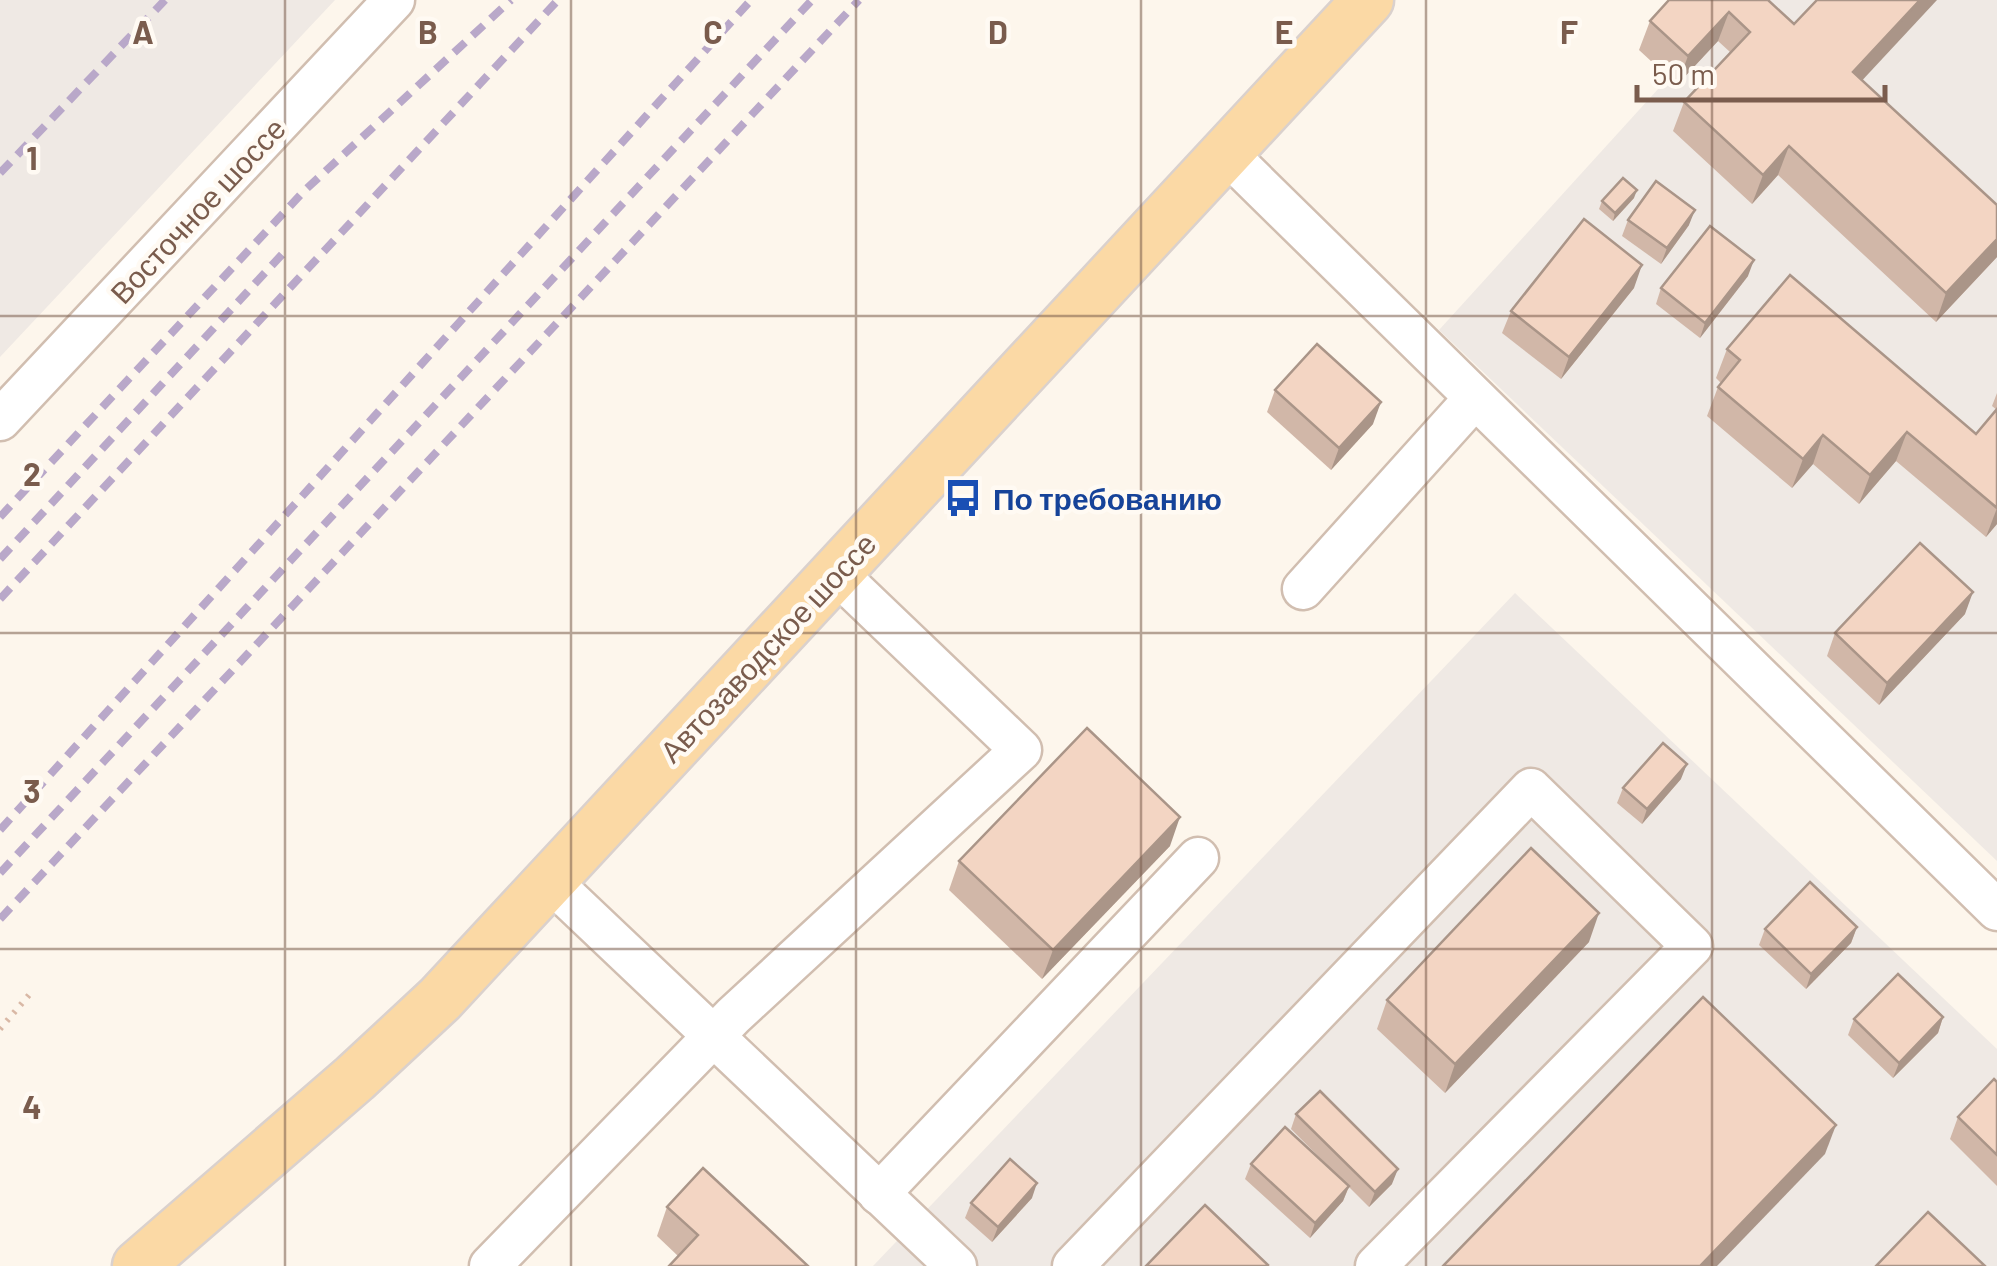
<svg xmlns="http://www.w3.org/2000/svg" width="1997" height="1266" font-family="Barlow,sans-serif">
<style>
.industrial{fill:#efe9e4}
.lines{fill:none;stroke-linecap:round;stroke-linejoin:round}
.minor-casing{stroke:#d1beb0;stroke-width:45}
.major-casing{stroke:#dad1cd;stroke-width:55}
.path{stroke:#d9b8a5;stroke-width:6;stroke-dasharray:2.5 8;stroke-linecap:butt}
.minor{stroke:#fff;stroke-width:40}
.major{stroke:#fbd9a5;stroke-width:50}
.rail{stroke:#b9a8c9;stroke-width:8;stroke-dasharray:15 10;stroke-linecap:butt}
.wall{fill:#d1b7a8}
.shaded-wall{fill:#aa9588}
.building{fill:#f3d5c3;stroke:#aa9588;stroke-width:2.5}
.grid{fill:none;stroke:#7a5c4d;stroke-width:2.5;stroke-opacity:0.55}
.labels{text-anchor:middle;dominant-baseline:central;stroke-width:9;stroke-linejoin:round;paint-order:stroke}
.street-label{font-size:30px;fill:#7a5c4d;stroke:#fffaf3}
.transit-label{font-size:30px;font-weight:bold;fill:#164399;stroke:#fffaf3;text-anchor:start}
.grid-label{font-size:32px;text-anchor:middle;font-weight:bold;fill:#7a5c4d;stroke:#fffaf3;stroke-width:9;stroke-linejoin:round;paint-order:stroke}
</style>
<rect width="100%" height="100%" fill="#fdf6ec"/>
<g class="industrial">
<path d="M0 0H335L0 357Z"/>
<path d="M1739 0H1997V861L1439 330Z"/>
<path d="M1515 593 1997 1049V1266H873Z"/>
</g>
<g class="lines">
<g class="minor-casing">
<g id="minor">
<path d="M1225 152 1997 910"/>
<path d="M0 420 394 0"/>
<path d="M1303 589 1475 398"/>
<path d="M550 881 956 1266"/>
<path d="M879 1194 1198 858"/>
<path d="M490 1266 733 1016 1021 750 836 573"/>
<path d="M1073 1266 1531 789 1692 946 1376 1266"/>
</g>
</g>
<g class="major-casing">
<path id="major" d="M138 1266 355 1078 440 999 1368 0"/>
</g>
<path class="path" d="M0 1029 29 995"/>
<use href="#minor" class="minor"/>
<use href="#major" class="major"/>
<g class="rail">
<path d="M0 173 165 0"/>
<path d="M0 517 304 191 511 0"/>
<path d="M0 559 287 249"/>
<path d="M0 599 558 0"/>
<path d="M0 830 751 0"/>
<path d="M0 873 812 0"/>
<path d="M0 919 859 0"/>
</g>
</g>
<g class="wall">
<path d="M1669 0 1794 24 1862 80 1997 205V257L1936 322 1778 175 1752 204 1673 131 1684 102 1730 52 1718 41 1677 85 1639 50 1650 21Z"/>
<path d="M1634 198 1613 221 1599 209 1602 201Z"/>
<path d="M1628 220 1689 225 1661 264 1622 236Z"/>
<path d="M1748 276 1700 338 1656 304 1661 288Z"/>
<path d="M1634 288 1561 379 1502 333 1511 311Z"/>
<path d="M1727 349 1976 434 1997 410 1992 406 1997 393V524L1986 537 1896 461 1859 504 1813 464 1792 488 1707 416 1718 387 1721 383 1716 378Z"/>
<path d="M1275 390 1373 424 1331 470 1267 412Z"/>
<path d="M1965 614 1879 705 1827 656 1835 633Z"/>
<path d="M1681 779 1642 824 1617 803 1623 788Z"/>
<path d="M1170 846 1042 979 949 890 959 861Z"/>
<path d="M1857 927 1851 943 1806 989 1759 945 1765 929Z"/>
<path d="M1589 942 1445 1093 1377 1029 1387 1000Z"/>
<path d="M1943 1017 1938 1033 1893 1078 1848 1035 1854 1019Z"/>
<path d="M1997 1082V1186L1950 1139 1958 1117Z"/>
<path d="M1296 1114 1392 1184 1369 1207 1349 1187 1343 1201 1310 1238 1245 1179 1251 1164 1338 1176 1291 1129Z"/>
<path d="M1032 1198 992 1242 965 1218 971 1203Z"/>
<path d="M667 1207 808 1266 678 1256 657 1236Z"/>
</g>
<g class="shaded-wall">
<path d="M1920 0H1937L1843 101 1853 72Z"/>
<path d="M1729 12 1718 41 1677 85 1688 56Z"/>
<path d="M1789 146 1778 175 1752 204 1763 175Z"/>
<path d="M1637 190 1634 198 1613 221 1615 213Z"/>
<path d="M1695 210 1689 225 1661 264 1667 248Z"/>
<path d="M1997 239V257L1936 322 1946 293Z"/>
<path d="M1754 260 1748 276 1700 338 1705 323Z"/>
<path d="M1642 265 1634 288 1561 379 1569 357Z"/>
<path d="M1381 402 1373 424 1331 470 1339 448Z"/>
<path d="M1907 432 1896 461 1859 504 1870 475Z"/>
<path d="M1823 435 1813 464 1792 488 1803 459Z"/>
<path d="M1997 508V524L1986 537Z"/>
<path d="M1973 592 1965 614 1879 705 1887 683Z"/>
<path d="M1687 764 1681 779 1642 824 1647 809Z"/>
<path d="M1180 817 1170 846 1042 979 1053 950Z"/>
<path d="M1599 913 1589 942 1445 1093 1455 1064Z"/>
<path d="M1857 927 1851 943 1806 989 1811 974Z"/>
<path d="M1943 1017 1938 1033 1893 1078 1899 1063Z"/>
<path d="M1836 1125 1825 1154 1717 1266H1700Z"/>
<path d="M1398 1169 1392 1184 1369 1207 1375 1192Z"/>
<path d="M1037 1183 1032 1198 992 1242 998 1227Z"/>
<path d="M1349 1186 1343 1201 1310 1238 1315 1223Z"/>
</g>
<g class="building">
<path d="M1669 0H1768L1794 24 1817 0H1920L1853 72 1997 205V239L1946 293 1789 146 1763 175 1684 102 1750 32 1729 12 1688 56 1650 21Z"/>
<path d="M1623 178 1637 190 1615 213 1602 201Z"/>
<path d="M1656 181 1695 210 1667 248 1628 220Z"/>
<path d="M1584 219 1642 265 1569 357 1511 311Z"/>
<path d="M1710 226 1754 260 1705 323 1661 288Z"/>
<path d="M1790 275 1976 434 1997 409V508L1907 432 1870 475 1823 435 1803 459 1718 387 1740 360 1727 349Z"/>
<path d="M1317 344 1381 402 1339 448 1275 390Z"/>
<path d="M1920 543 1973 592 1887 683 1835 633Z"/>
<path d="M1087 728 1180 817 1053 950 959 861Z"/>
<path d="M1663 743 1687 764 1647 809 1623 788Z"/>
<path d="M1531 848 1599 913 1455 1064 1387 1000Z"/>
<path d="M1810 882 1857 927 1811 974 1765 929Z"/>
<path d="M1898 974 1943 1017 1899 1063 1854 1019Z"/>
<path d="M1703 997 1836 1125 1700 1266H1443Z"/>
<path d="M1994 1079 1997 1082V1155L1958 1117Z"/>
<path d="M1320 1091 1398 1169 1375 1192 1296 1114Z"/>
<path d="M1285 1127 1349 1186 1315 1223 1251 1164Z"/>
<path d="M1010 1159 1037 1183 998 1227 971 1203Z"/>
<path d="M703 1168 808 1266H669L698 1235 667 1207Z"/>
<path d="M1205 1205 1268 1265 1267 1266H1146Z"/>
<path d="M1928 1212 1985 1266H1876Z"/>
</g>
<path class="grid" d="M285 0V1266M571 0V1266M856 0V1266M1141 0V1266M1426 0V1266M1712 0V1266M0 316H1997M0 633H1997M0 949H1997"/>
<defs>
<g id="bus-bare" transform="scale(3)"><path d="M-5-6H5V4H4V6H2V4H-2V6H-4V4H-5ZM-3.5-4V0h7V-4ZM-3.5 1.2v1.5H-2V1.2ZM2 1.2v1.5H3.5V1.2Z" fill="#1a4fb4" stroke="#fffaf3" stroke-width="2.5" paint-order="stroke"/></g>
</defs>
<g fill-rule="evenodd">
<use href="#bus-bare" x="963" y="498"/>
</g>
<g class="labels">
<g class="street-label">
<text transform="translate(197 210) rotate(-47)">Восточное шоссе</text>
<text transform="translate(767 647) rotate(-47)">Автозаводское шоссе</text>
</g>
<g class="transit-label">
<text x="993" y="498">По требованию</text>
</g>
</g>
<g class="grid-label">
<text x="143" y="44">A</text>
<text x="428" y="44">B</text>
<text x="713" y="44">C</text>
<text x="998" y="44">D</text>
<text x="1284" y="44">E</text>
<text x="1569" y="44">F</text>
<text x="32" y="170">1</text>
<text x="32" y="486">2</text>
<text x="32" y="803">3</text>
<text x="32" y="1119">4</text>
</g>
<path d="M1637 85v15h248v-15" fill="none" stroke="#7a5c4d" stroke-width="5"/>
<text x="1652" y="85" font-size="30" fill="#7a5c4d" stroke="#fffaf3" stroke-width="8" paint-order="stroke">50 m</text>
</svg>
